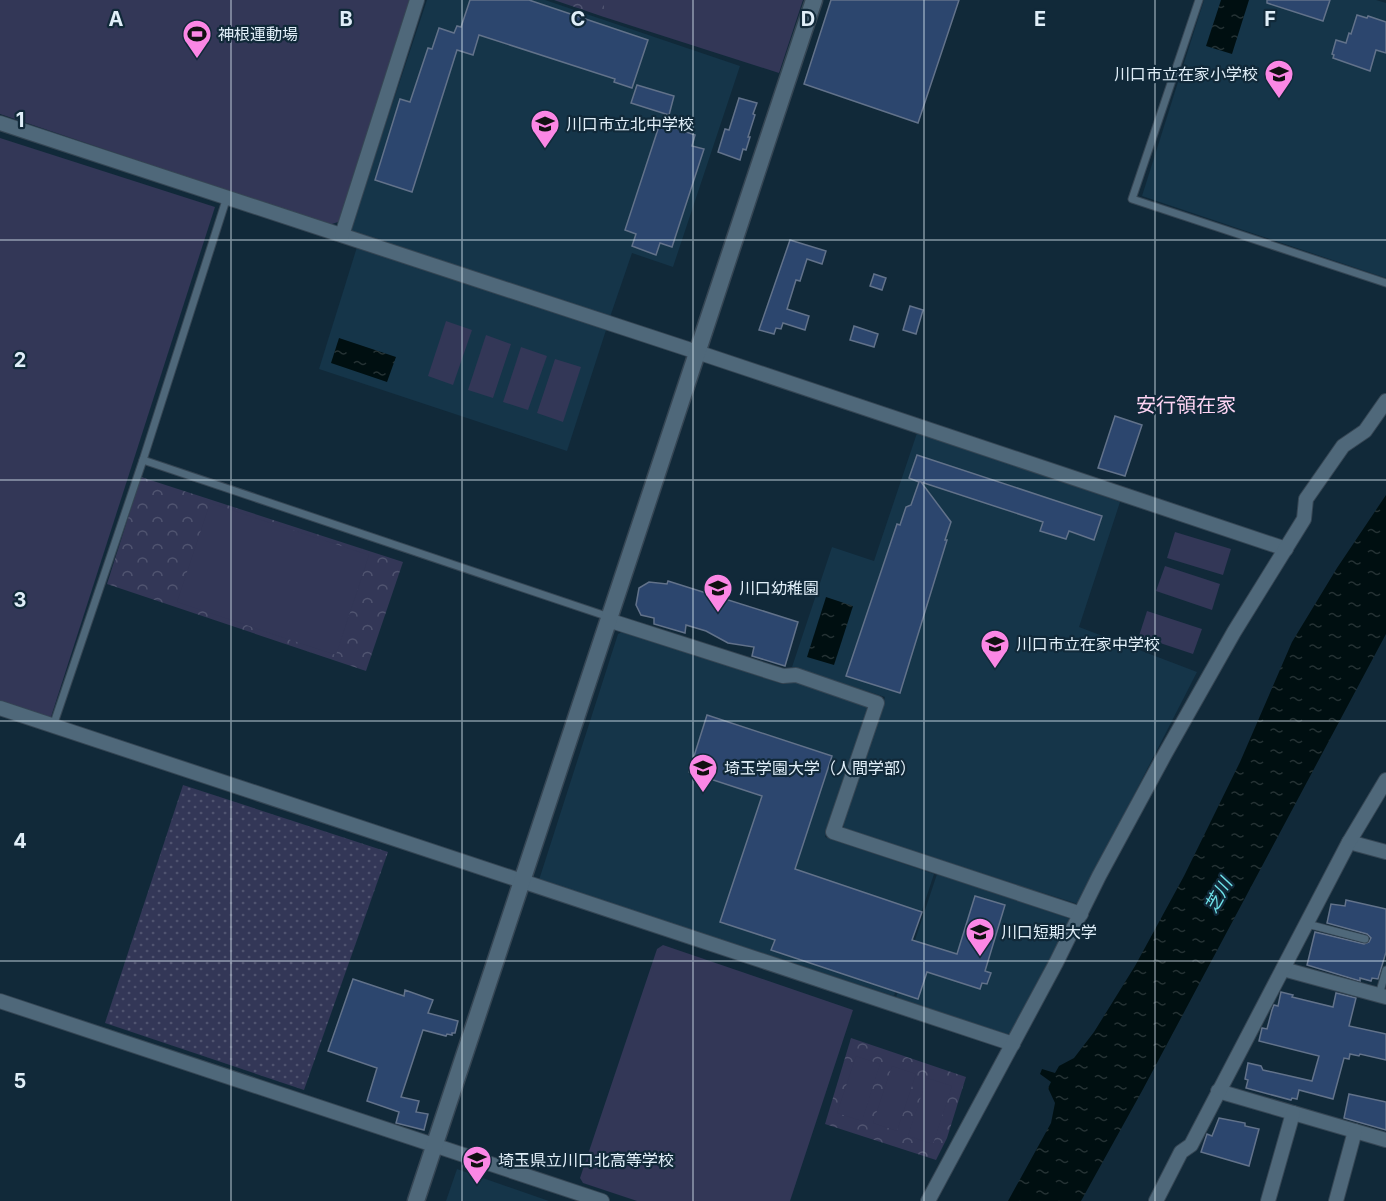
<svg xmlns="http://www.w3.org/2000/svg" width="1386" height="1201" font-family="Inter,'Noto Sans JP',sans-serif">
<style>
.built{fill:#153549}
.grass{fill:url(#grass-dots)}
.forest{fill:url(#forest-crowns)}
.pitch{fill:#333757}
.water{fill:url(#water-ripples)}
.building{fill:#2c466e;stroke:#62728a;stroke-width:1.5}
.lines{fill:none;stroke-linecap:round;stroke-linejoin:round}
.service-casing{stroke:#364654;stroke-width:9}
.minor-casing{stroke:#364654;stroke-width:16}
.tertiary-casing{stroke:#364654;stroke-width:19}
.service{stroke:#4f687a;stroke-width:7}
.minor{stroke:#4f687a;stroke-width:14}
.tertiary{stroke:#4f687a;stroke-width:16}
.grid{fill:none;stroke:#e0eef8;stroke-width:1.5;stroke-opacity:0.55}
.labels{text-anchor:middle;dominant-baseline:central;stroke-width:4.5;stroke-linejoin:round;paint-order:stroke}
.poi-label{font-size:16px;fill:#e0eef8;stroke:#112939;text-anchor:start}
.water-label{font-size:18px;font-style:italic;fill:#70e4eb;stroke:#112939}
.quarter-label{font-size:20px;fill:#fdd4f3;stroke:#112939}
.grid-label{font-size:20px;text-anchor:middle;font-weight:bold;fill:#e0eef8;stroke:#112939;stroke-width:4.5;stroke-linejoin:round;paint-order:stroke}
</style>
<defs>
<pattern id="grass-dots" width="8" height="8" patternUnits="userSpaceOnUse" patternTransform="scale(1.5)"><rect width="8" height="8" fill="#333757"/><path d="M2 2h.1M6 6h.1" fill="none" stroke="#505470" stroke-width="1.8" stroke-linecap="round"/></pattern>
<pattern id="forest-crowns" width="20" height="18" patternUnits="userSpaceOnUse" patternTransform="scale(1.5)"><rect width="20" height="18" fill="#333757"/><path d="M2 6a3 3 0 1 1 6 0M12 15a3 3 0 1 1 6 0" fill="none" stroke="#505470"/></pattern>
<pattern id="water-ripples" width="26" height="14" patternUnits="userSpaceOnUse" patternTransform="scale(1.5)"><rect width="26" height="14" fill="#000f11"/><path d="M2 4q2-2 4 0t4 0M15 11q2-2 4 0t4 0" fill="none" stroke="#253234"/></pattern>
</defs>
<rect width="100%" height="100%" fill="#112939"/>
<g class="built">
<path d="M427 0H545L740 66 673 267 632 253 610 317 350 231Z"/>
<path d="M1204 0H1376L1386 3V278L1142 196Z"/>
<path d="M357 247 606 330 567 451 319 369Z"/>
<path d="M917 433 1120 502 1079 627 1197 672 1078 904 844 829 843 822 885 697 792 667 832 547 874 561Z"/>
<path d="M624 631 782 684 794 682 869 707 825 837 934 874 894 996 539 880 618 634Z"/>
<path d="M937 874 1071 919 1009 1035 896 997Z"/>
<path d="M457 1169 549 1201H446Z"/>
</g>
<path class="grass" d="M183 785 388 852 304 1090 105 1023Z"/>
<g class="forest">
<path d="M554 0H604V17Z"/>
<path d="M141 477 403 562 366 671 107 584Z"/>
<path d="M851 1038 966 1077 947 1138 936 1160 825 1124Z"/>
</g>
<g class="pitch">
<path d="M0 0H410L411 3 344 220 329 225 0 114Z"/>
<path d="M604 0H803L779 73 604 17Z"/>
<path d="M0 138 215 207 50 720 0 703Z"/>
<path d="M446 321 472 330 453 385 428 376Z"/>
<path d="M486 335 511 344 493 398 468 390Z"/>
<path d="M521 347 547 356 528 410 503 402Z"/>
<path d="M555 359 581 367 563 422 537 413Z"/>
<path d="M210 503 369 555 336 655 177 602Z"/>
<path d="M1175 532 1231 549 1223 575 1167 558Z"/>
<path d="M1165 566 1220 584 1212 610 1156 591Z"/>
<path d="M1147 611 1202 629 1193 654 1139 636Z"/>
<path d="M663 945 853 1010 790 1201H637L583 1183 580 1178 657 949Z"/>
<path d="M856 1056 880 1064 862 1121 837 1113Z"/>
<path d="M892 1066 916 1074 897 1131 873 1123Z"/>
<path d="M927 1078 952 1086 933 1144 908 1136Z"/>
</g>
<g class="water">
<path d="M1221 0H1249L1232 54 1206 46Z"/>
<path d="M339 338 396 357 387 382 331 363Z"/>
<path d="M1386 495V634L1142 1091 1081 1201H1008L1051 1123 1055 1103 1048 1088 1051 1082 1040 1074 1042 1069 1055 1073 1059 1066 1074 1058 1094 1032 1135 966 1184 876 1240 762 1292 642 1337 568Z"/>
<path d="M826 597 853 606 834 665 807 657Z"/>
</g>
<g class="building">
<path d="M470 0H529L648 40 632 88 614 82 615 79 479 35 473 55 457 50 412 192 375 180 400 99 410 102 428 48 432 49 439 28 454 33 457 26 461 27Z"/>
<path d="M831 0H959L918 123 804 84Z"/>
<path d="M1267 0H1330L1323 21 1267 3Z"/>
<path d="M1357 15 1367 18 1368 16 1386 22V53L1376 50 1370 71 1333 58 1334 55 1332 54 1336 40 1346 43 1349 33 1351 34Z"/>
<path d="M637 85 674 96 669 115 631 103Z"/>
<path d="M739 98 757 103 753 114 755 115 748 137H750L746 150 743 149 740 160 718 152 725 129 729 130Z"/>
<path d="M660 123 695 135 692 146 704 149 672 247 660 243 656 255 632 246 636 234 625 230Z"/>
<path d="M790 240 826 251 822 264 807 259 800 281 796 280 787 309 809 316 805 330 783 323 781 329 776 328 774 334 759 330Z"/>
<path d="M874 274 886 278 882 290 870 286Z"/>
<path d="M910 306 923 310 916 334 903 330Z"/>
<path d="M854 326 878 334 874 347 850 340Z"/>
<path d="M1115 416 1142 425 1125 476 1098 468Z"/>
<path d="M917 455 1102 516 1094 540 1069 531 1066 539 1040 531 1043 522 921 482 951 522 945 540H947L900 693 846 676 897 524 900 525 906 507 911 505 919 482 909 478Z"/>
<path d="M668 581 798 622 785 666 752 656 754 647 728 643 706 631 686 625 685 633 654 624V618L641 615 636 605 639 588 649 582 667 584Z"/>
<path d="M707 715 832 756 795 869 922 912 912 940 957 954 975 896 1005 905 985 971 991 973 987 984 982 983 980 989 927 972 918 999 771 950 775 940 720 922 762 796 689 772Z"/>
<path d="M1346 900 1386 909V952L1378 979 1372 978 1371 981 1360 978V981L1307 965 1315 932 1364 944 1369 942 1371 938 1367 934 1327 923 1331 904 1345 906Z"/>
<path d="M353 979 404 996 405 990 433 1000 428 1013 458 1021 455 1033H452V1035L447 1034 446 1036 423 1030 401 1097 419 1101 416 1112 428 1114 424 1130 396 1123 399 1112 367 1101 377 1068 328 1051Z"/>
<path d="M1281 992 1293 995 1292 997 1333 1007 1336 993 1356 998 1349 1026 1386 1034V1060L1360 1054 1359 1056 1350 1054 1349 1059 1344 1058 1333 1099 1299 1090 1297 1099 1292 1098 1291 1100 1246 1088 1248 1080 1245 1079 1248 1063 1261 1066 1263 1070 1312 1081 1319 1056 1259 1041 1262 1028 1267 1029 1272 1010 1274 1005 1278 1006Z"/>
<path d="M1349 1094 1386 1102V1130L1344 1118Z"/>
<path d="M1219 1118 1245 1123V1126L1259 1129 1249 1166 1201 1152 1207 1134 1212 1136Z"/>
</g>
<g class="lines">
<g class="service-casing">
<g id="service">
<path d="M1199 0 1132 199 1386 283"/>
<path d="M227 197 143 460 609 617"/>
<path d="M53 726 143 460"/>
<path d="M1307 924 1365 939"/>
<path d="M1379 995 1386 970"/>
</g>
</g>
<g class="minor-casing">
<g id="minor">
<path d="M0 123 697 352 1286 549"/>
<path d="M342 235 417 0"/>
<path d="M608 620 783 676 796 675 877 703 833 832 1081 914"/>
<path d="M0 708 1013 1044"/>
<path d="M1349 842 1386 852"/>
<path d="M1283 969 1386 997"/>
<path d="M0 1001 602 1201"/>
<path d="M1218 1091 1386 1140"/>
<path d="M928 1201 1056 963 1099 876 1165 754 1234 632 1304 519 1306 499 1343 446 1365 431 1386 401"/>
<path d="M1156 1201 1181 1152 1191 1145 1349 842 1386 780"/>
<path d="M1268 1201 1293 1113"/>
<path d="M1336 1201 1355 1131"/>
</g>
</g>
<g class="tertiary-casing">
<path id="tertiary" d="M416 1201 814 0"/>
</g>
<use href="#service" class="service"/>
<use href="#minor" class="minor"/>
<use href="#tertiary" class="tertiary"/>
</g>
<path class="grid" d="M231 0V1201M462 0V1201M693 0V1201M924 0V1201M1155 0V1201M0 240H1386M0 480H1386M0 721H1386M0 961H1386"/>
<defs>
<g id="stadium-pin" transform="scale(1.5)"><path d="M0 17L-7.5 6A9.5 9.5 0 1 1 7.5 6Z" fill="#fb87e5" stroke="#112939"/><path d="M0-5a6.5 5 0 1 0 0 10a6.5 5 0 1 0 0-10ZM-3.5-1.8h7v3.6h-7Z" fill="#111"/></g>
<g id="school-pin" transform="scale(1.5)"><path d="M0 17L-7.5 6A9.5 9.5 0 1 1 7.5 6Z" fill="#fb87e5" stroke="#112939"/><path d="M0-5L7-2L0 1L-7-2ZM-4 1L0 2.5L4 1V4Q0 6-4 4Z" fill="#111"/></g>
<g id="university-pin" transform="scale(1.5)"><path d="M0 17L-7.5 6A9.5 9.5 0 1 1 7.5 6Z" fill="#fb87e5" stroke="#112939"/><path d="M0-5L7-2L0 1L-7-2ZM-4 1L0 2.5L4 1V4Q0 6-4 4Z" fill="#111"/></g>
</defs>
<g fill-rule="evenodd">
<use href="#stadium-pin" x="197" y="34"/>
<use href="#school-pin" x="1279" y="74"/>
<use href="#school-pin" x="545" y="124"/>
<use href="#school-pin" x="718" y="588"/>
<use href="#school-pin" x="995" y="644"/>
<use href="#university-pin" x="703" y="768"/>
<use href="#university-pin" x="980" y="932"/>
<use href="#school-pin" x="477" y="1160"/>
</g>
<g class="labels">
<g class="poi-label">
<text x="218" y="34">神根運動場</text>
<text x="1258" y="74" text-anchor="end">川口市立在家小学校</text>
<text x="566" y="124">川口市立北中学校</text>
<text x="739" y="588">川口幼稚園</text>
<text x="1016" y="644">川口市立在家中学校</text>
<text x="724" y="768">埼玉学園大学（人間学部）</text>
<text x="1001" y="932">川口短期大学</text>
<text x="498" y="1160">埼玉県立川口北高等学校</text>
</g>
<g class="water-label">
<text transform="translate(1218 895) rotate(-61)">芝川</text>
</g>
<g class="quarter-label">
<text x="1186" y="405">安行領在家</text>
</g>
</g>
<g class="grid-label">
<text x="116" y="26">A</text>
<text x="346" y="26">B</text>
<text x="578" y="26">C</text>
<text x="808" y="26">D</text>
<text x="1040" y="26">E</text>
<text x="1270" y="26">F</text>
<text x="20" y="127">1</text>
<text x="20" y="367">2</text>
<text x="20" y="607">3</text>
<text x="20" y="848">4</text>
<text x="20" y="1088">5</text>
</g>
</svg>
